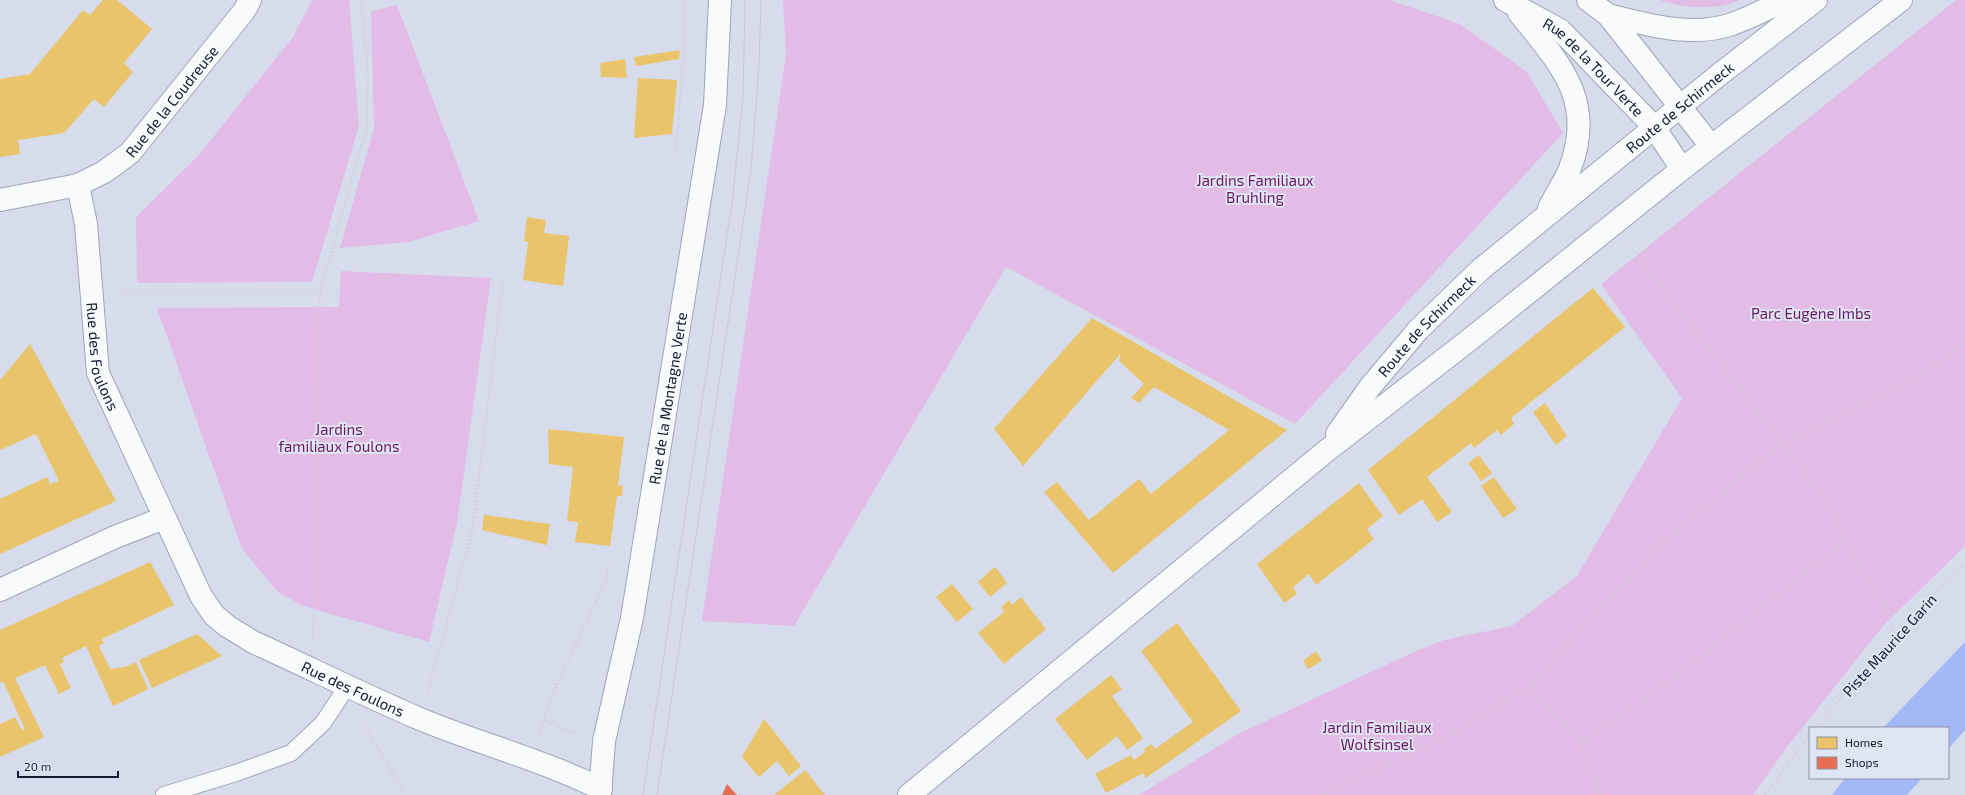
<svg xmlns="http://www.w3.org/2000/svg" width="1965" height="795" font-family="'Exo 2',sans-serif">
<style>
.green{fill:#e2bce7}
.water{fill:#a4b8f7}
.homes{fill:#e9c46a}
.shops{fill:#e76f51}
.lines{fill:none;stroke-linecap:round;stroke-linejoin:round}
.lane-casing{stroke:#9ea5b7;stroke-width:18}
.street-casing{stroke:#9ea5b7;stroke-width:24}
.secondary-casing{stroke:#9ea5b7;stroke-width:24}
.path{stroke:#caccd1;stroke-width:2.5;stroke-dasharray:1 3;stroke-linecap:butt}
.lane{stroke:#f9fafc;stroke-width:16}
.street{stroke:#f9fafc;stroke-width:22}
.secondary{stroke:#f9fafc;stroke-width:22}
.tram{stroke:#c8cad0;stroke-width:1}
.labels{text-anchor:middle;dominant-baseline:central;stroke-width:4;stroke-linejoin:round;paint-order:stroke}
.street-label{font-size:15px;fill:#131a32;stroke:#e0e5f3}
.park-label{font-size:15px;fill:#6a1866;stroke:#e0e5f3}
</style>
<rect width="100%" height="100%" fill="#d6dceb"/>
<g class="green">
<path d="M312 0H349L359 126 312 282 137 283 136 217 198 156 293 37Z"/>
<path d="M783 0H1389L1460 24 1527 72 1563 133 1295 424 1006 267 794 626 702 621 786 55Z"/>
<path d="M1660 0H1740C1717 10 1684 9 1660 0Z"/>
<path d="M1956 0H1965V546L1883 626 1787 747 1753 795H1139L1238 734 1416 651 1444 640 1512 626 1577 576 1682 398 1601 284Z"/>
<path d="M397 5 479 221 409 242 340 248 374 128 371 12Z"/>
<path d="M341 271 491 278 457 523 429 642 303 606 278 592 242 549 157 308 339 307Z"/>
</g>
<g class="water">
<path d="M1965 642V730L1948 749V728H1883Z"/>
<path d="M1845 778H1922L1907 795H1832Z"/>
</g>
<g class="homes">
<path d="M103 0H117L152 29 124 63 133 72 104 107 94 99 64 133 18 140 20 154 0 157V79L30 74 83 10 90 15Z"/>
<path d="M680 50 679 59 636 66 634 57Z"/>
<path d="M625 59 627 78 601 77 600 63Z"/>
<path d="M638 78 677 80 672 134 634 138Z"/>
<path d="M527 217 546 220 544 233 569 236 563 286 523 280 528 242 524 241Z"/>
<path d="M1593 288 1625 327 1511 418 1514 424 1501 435 1497 430 1474 448 1471 443 1427 477 1452 512 1437 522 1422 499 1399 515 1368 470Z"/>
<path d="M1092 318 1287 430 1113 573 1044 492 1057 482 1089 520 1139 479 1151 494 1229 430 1154 387 1139 403 1131 398 1144 384 1119 361 1121 353 1023 466 994 429Z"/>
<path d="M30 344 116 501 0 554V499L47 477 50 484 59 481 36 434 0 450V380Z"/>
<path d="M1545 403 1567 436 1556 445 1533 412Z"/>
<path d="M548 429 624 437 618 485 623 486 622 496H617L610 546 575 542 578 522 567 521 573 467 549 464Z"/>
<path d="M1479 455 1492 473 1481 481 1468 463Z"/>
<path d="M1494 477 1517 509 1503 518 1481 486Z"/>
<path d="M1359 483 1383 516 1367 529 1374 539 1316 585 1309 574 1293 587 1297 594 1284 603 1257 564Z"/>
<path d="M484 515 550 524 547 545 482 530Z"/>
<path d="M150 562 174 605 102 639 104 643 99 646 110 669 125 667 136 662 148 689 113 706 86 646 62 658 64 662 60 664 71 688 59 694 45 665 15 678 44 737 0 757V724L15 717 22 730 25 729 3 681 0 683V630Z"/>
<path d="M995 567 1007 583 990 597 978 582Z"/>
<path d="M952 584 973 609 957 622 936 597Z"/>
<path d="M1021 597 1046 629 1004 664 978 633 1004 612 1001 607 1009 600 1012 605Z"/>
<path d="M1177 623 1241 711 1146 778 1143 773 1106 793 1095 774 1131 755 1134 760 1145 752 1144 749 1151 744 1155 749 1193 722 1141 651Z"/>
<path d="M197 634 222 656 152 688 139 660Z"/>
<path d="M1316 651 1322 661 1308 669 1303 661Z"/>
<path d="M1111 675 1122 689 1112 696 1143 738 1127 750 1117 736 1087 760 1055 719Z"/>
<path d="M764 719 801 766 789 776 777 761 759 777 742 757Z"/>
<path d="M805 770 825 795H774Z"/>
</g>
<path class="shops" d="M727 784 737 795H722Z"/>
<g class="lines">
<g class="lane-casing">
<path id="lane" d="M164 795 236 773 291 753 323 723 348 685"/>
</g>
<g class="street-casing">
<g id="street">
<path id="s1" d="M78 185 86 224 98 373 201 596 214 615 227 626 253 642C308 667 364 695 420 719 480 744 543 760 601 789"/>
<path id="s2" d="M0 200 78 185 104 172 130 153 244 11 250 0"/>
<path d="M0 590 115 537 164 518"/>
<path id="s3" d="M600 795 604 741 632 618 715 105 720 0"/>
</g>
</g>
<g class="secondary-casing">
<g id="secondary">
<path id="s4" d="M1505 0 1560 30 1579 49 1654 127 1682 169"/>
<path d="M1588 0 1608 15 1711 146"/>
<path d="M1519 13C1560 64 1597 101 1569 171 1563 184 1555 196 1549 208"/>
<path d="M1608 15C1648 25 1692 38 1732 24 1750 18 1768 8 1786 0"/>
<path id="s5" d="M1337 434 1370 387 1418 330 1480 270 1720 74 1816 0"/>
<path d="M909 795 1325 452 1473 337 1682 169 1901 0"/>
</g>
</g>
<g class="path">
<path d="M676 155 684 50V0"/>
<path d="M1630 246 1827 502 1845 540 1890 617 1894 635"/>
<path d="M121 293H320"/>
<path d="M313 639 320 293 367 126 368 72 361 0"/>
<path d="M1528 687 1582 744 1600 795"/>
<path d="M428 691 472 531 503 281"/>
<path d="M544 720 576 734"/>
<path d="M365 727 406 795"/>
<path d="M1815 728 1894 635 1965 564"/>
<path d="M539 733 556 686 606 581 609 566"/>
<path d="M1582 744 1707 652 1845 540"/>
<path d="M1322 795 1451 734 1528 687 1659 545 1781 444 1922 375 1965 341"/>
<path d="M1765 795 1810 734"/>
</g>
<use href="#lane" class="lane"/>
<use href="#street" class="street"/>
<use href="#secondary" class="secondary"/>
<g class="tram">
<path d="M643 795 732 202 743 99 745 0"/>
<path d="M657 795 751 170 759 66 761 0"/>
</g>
</g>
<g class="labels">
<g class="street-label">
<text stroke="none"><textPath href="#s4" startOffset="112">Rue de la Tour Verte</textPath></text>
<text stroke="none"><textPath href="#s2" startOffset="207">Rue de la Coudreuse</textPath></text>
<text stroke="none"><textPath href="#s5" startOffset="476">Route de Schirmeck</textPath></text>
<text stroke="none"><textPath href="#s5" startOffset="141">Route de Schirmeck</textPath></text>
<text stroke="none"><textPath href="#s1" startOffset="174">Rue des Foulons</textPath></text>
<text stroke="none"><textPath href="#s3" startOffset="403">Rue de la Montagne Verte</textPath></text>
<text transform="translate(1889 645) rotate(-48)">Piste Maurice Garin</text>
<text stroke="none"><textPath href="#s1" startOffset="616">Rue des Foulons</textPath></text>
</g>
<g class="park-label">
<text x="1255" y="180">Jardins Familiaux<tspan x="1255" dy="17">Bruhling</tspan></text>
<text x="1811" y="313">Parc Eugène Imbs</text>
<text x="339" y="429">Jardins<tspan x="339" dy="17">familiaux Foulons</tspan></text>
<text x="1377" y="727">Jardin Familiaux<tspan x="1377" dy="17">Wolfsinsel</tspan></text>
</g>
</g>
<rect x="1809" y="727" width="140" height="52" fill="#e0e5f3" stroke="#8e94a6"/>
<rect x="1817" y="737" width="20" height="12" fill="#e9c46a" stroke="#8e94a6"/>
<text x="1845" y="747" font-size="12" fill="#131a32">Homes</text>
<rect x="1817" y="757" width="20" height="12" fill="#e76f51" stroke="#8e94a6"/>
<text x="1845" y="767" font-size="12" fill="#131a32">Shops</text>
<path d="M18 771v6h100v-6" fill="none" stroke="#131a32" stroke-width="2"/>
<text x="24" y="771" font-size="12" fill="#131a32" stroke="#e0e5f3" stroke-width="3" paint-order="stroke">20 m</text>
</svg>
